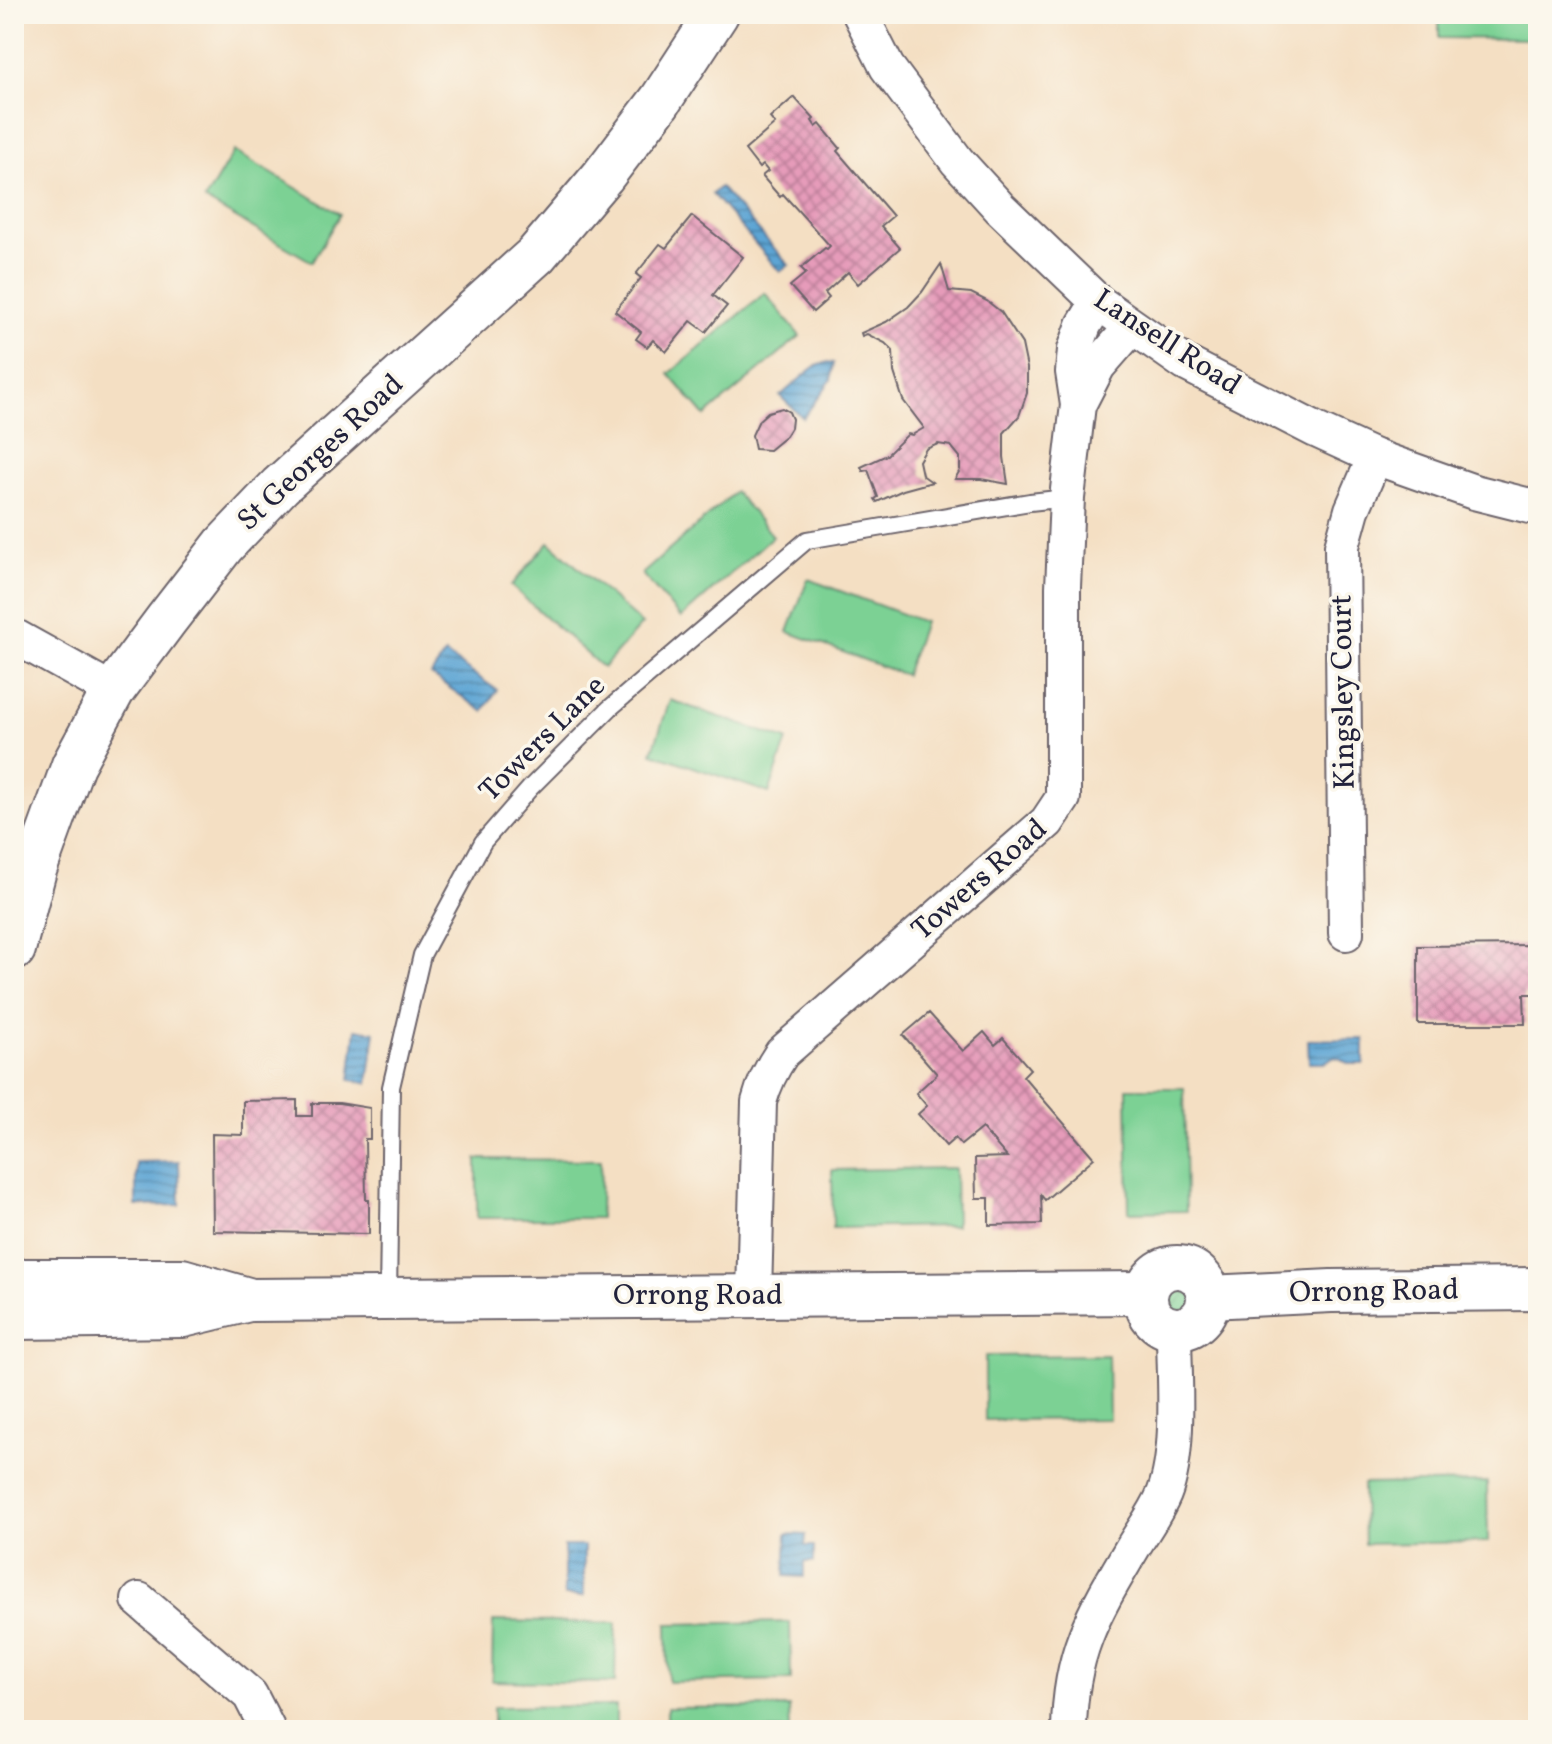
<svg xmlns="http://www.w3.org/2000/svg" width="1552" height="1744" font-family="Vollkorn,serif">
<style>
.garden{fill:url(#garden-furrows);stroke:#4f7a68;stroke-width:2}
.pitch{fill:#7cd194;stroke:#4f7a68;stroke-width:2}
.water{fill:url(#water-rules);stroke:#406488;stroke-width:2}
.building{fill:url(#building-cross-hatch)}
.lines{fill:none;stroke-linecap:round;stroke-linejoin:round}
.service-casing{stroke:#6c646b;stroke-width:20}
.minor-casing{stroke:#6c646b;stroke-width:38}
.tertiary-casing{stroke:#6c646b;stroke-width:46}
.service{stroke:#fff;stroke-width:16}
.minor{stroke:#fff;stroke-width:34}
.tertiary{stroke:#fff;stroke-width:42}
.labels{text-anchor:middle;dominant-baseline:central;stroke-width:7;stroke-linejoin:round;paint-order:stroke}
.street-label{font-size:30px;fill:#22223b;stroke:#fbf7ec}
</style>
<defs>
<pattern id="garden-furrows" width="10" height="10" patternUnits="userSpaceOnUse" patternTransform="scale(2)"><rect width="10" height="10" fill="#7cd194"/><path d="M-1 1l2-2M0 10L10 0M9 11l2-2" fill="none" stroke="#6bb380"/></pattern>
<pattern id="water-rules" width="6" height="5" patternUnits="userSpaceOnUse" patternTransform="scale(2)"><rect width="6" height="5" fill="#5da5d4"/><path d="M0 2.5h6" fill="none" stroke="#4c86ad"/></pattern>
<pattern id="building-cross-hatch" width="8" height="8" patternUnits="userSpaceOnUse" patternTransform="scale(2)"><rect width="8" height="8" fill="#e69bba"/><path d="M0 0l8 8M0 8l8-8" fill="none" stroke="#ba7e98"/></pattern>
</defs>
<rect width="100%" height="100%" fill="#fbf7ec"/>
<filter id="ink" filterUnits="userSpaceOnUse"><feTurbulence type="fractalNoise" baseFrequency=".0125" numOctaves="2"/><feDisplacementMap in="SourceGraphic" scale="16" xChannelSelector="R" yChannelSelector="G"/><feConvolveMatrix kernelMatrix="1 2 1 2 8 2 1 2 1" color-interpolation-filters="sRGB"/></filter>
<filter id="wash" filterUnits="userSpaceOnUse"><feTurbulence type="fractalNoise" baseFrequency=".006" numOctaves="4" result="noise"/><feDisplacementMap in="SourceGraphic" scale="32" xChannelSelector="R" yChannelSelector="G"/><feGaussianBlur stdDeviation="1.8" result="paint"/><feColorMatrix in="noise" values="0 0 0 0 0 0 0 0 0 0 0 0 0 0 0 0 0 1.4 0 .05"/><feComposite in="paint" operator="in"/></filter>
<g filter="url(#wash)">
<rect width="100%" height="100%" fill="#f4dfc3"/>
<circle class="garden" cx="1176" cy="1297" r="18"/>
<g class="pitch">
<path d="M1439 14H1538V39L1439 38Z"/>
<path d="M234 151 340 214 312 262 205 200Z"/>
<path d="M765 293 800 336 705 416 669 374Z"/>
<path d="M735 492 773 536 681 618 642 574Z"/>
<path d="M549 542 642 624 603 668 511 586Z"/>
<path d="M808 579 924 622 905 675 788 632Z"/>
<path d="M670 700 787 740 769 793 652 753Z"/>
<path d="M1127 1088H1184L1186 1211 1129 1212Z"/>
<path d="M477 1159 601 1160 600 1218H477Z"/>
<path d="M955 1168 956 1226 833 1228 832 1170Z"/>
<path d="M1108 1355 1109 1419 985 1420V1356Z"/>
<path d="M1487 1482 1488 1542 1364 1544 1363 1484Z"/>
<path d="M493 1621 616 1623 615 1683 492 1681Z"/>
<path d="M790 1622 791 1680 668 1682 667 1624Z"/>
<path d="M616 1706V1730H493V1707Z"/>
<path d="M789 1707 790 1730H667V1708Z"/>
</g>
<g class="water">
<path d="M720 187 789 265 780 272 712 194Z"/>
<path d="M828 362 834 363 831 380 803 418 780 396 814 367Z"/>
<path d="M445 654 497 690 483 711 431 675Z"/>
<path d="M356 1029 375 1032 368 1083 350 1080Z"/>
<path d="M1364 1039V1064H1350L1339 1058 1333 1057 1324 1063H1309L1308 1040Z"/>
<path d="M179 1161 180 1205 136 1206V1162Z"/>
<path d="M787 1534 806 1535 805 1546H814V1562H804V1577L785 1576Z"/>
<rect x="564" y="1546" width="20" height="50"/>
</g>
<g id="blocks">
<g class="building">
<path d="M794 97 814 119 812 121 816 127 820 124 840 148 837 151 893 216 881 226 900 248 858 284 848 272 825 293 829 298 813 312 790 286 806 273 801 268 825 248 827 249 830 246 783 194 780 197 762 176 768 171 763 165 759 168 745 150 775 124 770 118Z"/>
<path d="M692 216 743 257 713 295 727 306 706 332 691 321 666 352 653 340 647 347 636 339 641 332 615 311 641 278 636 274 660 244 666 248Z"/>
<path d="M941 264 949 291 971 293 987 301 1001 312 1022 344 1027 368V393L1019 416 1004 433V457L1008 484 981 479H955L960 470V457L951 446 938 444 926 449 919 461 922 475 932 482 903 490 877 502 875 499 878 497 868 470 863 471 861 467 887 455 908 434 912 435 924 428 903 400 894 372 893 351 885 343 867 334 862 336 861 333 886 322 908 307 922 292Z"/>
<path d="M782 408 789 412 792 419 791 428 786 436 769 450 755 449 752 435 759 420 768 412Z"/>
<path d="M1538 945V994H1524L1525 1024H1418V946Z"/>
<path d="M929 1013 963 1051 984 1032 995 1045 1003 1038 1030 1069 1023 1076 1094 1158 1045 1200 1041 1195 1042 1224 989 1225V1198H976L975 1158 1007 1157 982 1128 961 1145 955 1138 946 1146 918 1114 927 1106 916 1093 937 1074 903 1035Z"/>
<path d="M297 1100V1116H312V1103H339L370 1108V1139H365L366 1200H369V1234L213 1231 212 1134 243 1135V1101Z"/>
</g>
</g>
</g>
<g filter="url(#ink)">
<use href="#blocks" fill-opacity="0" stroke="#6c646b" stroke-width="2"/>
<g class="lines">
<g class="service-casing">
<path id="service" d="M388 1297 391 1087 422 955 483 842 531 787 610 708 807 540 1030 502 1067 498"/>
</g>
<g class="minor-casing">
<g id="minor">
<path d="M860 14 887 67 957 161 1000 208 1098 302 1185 363 1316 430 1375 457 1474 492 1538 508"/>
<path d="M1078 405 1098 366 1132 327"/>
<path d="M14 636 113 691"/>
<path d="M1346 933 1342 546 1352 510 1375 457"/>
<path d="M754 1295 759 1102C764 1083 771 1069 782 1053L1047 822 1063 798V587L1067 498 1078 405 1073 372 1075 350 1084 325 1098 302"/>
<path d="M139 1600 250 1695 268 1730"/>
<path d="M1069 1730C1070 1651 1094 1613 1133 1547 1143 1530 1156 1513 1164 1494 1181 1451 1174 1376 1174 1329"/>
</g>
</g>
<g class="tertiary-casing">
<g id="tertiary">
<path d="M14 949 35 870 73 765 113 691 166 620 224 545 280 486 536 255 603 176 660 101 717 14"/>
<circle cx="1177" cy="1298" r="31"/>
<path d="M14 1280H182L248 1299"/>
<path d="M1209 1297 1331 1291 1538 1289"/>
<path d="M14 1318 183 1316 249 1300 1146 1293"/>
</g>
</g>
<use href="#service" class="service"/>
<use href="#minor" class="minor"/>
<use href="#tertiary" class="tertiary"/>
</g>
</g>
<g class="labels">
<g class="street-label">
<text transform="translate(1167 343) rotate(33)">Lansell Road</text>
<text transform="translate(321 453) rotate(-43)">St Georges Road</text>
<text transform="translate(1344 692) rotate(-91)">Kingsley Court</text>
<text transform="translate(543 739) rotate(-45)">Towers Lane</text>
<text transform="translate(980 880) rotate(-41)">Towers Road</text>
<text transform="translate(1374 1292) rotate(-1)">Orrong Road</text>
<text x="698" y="1296">Orrong Road</text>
</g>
</g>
<rect width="1552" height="1744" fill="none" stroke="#fbf7ec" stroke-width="48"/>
</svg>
